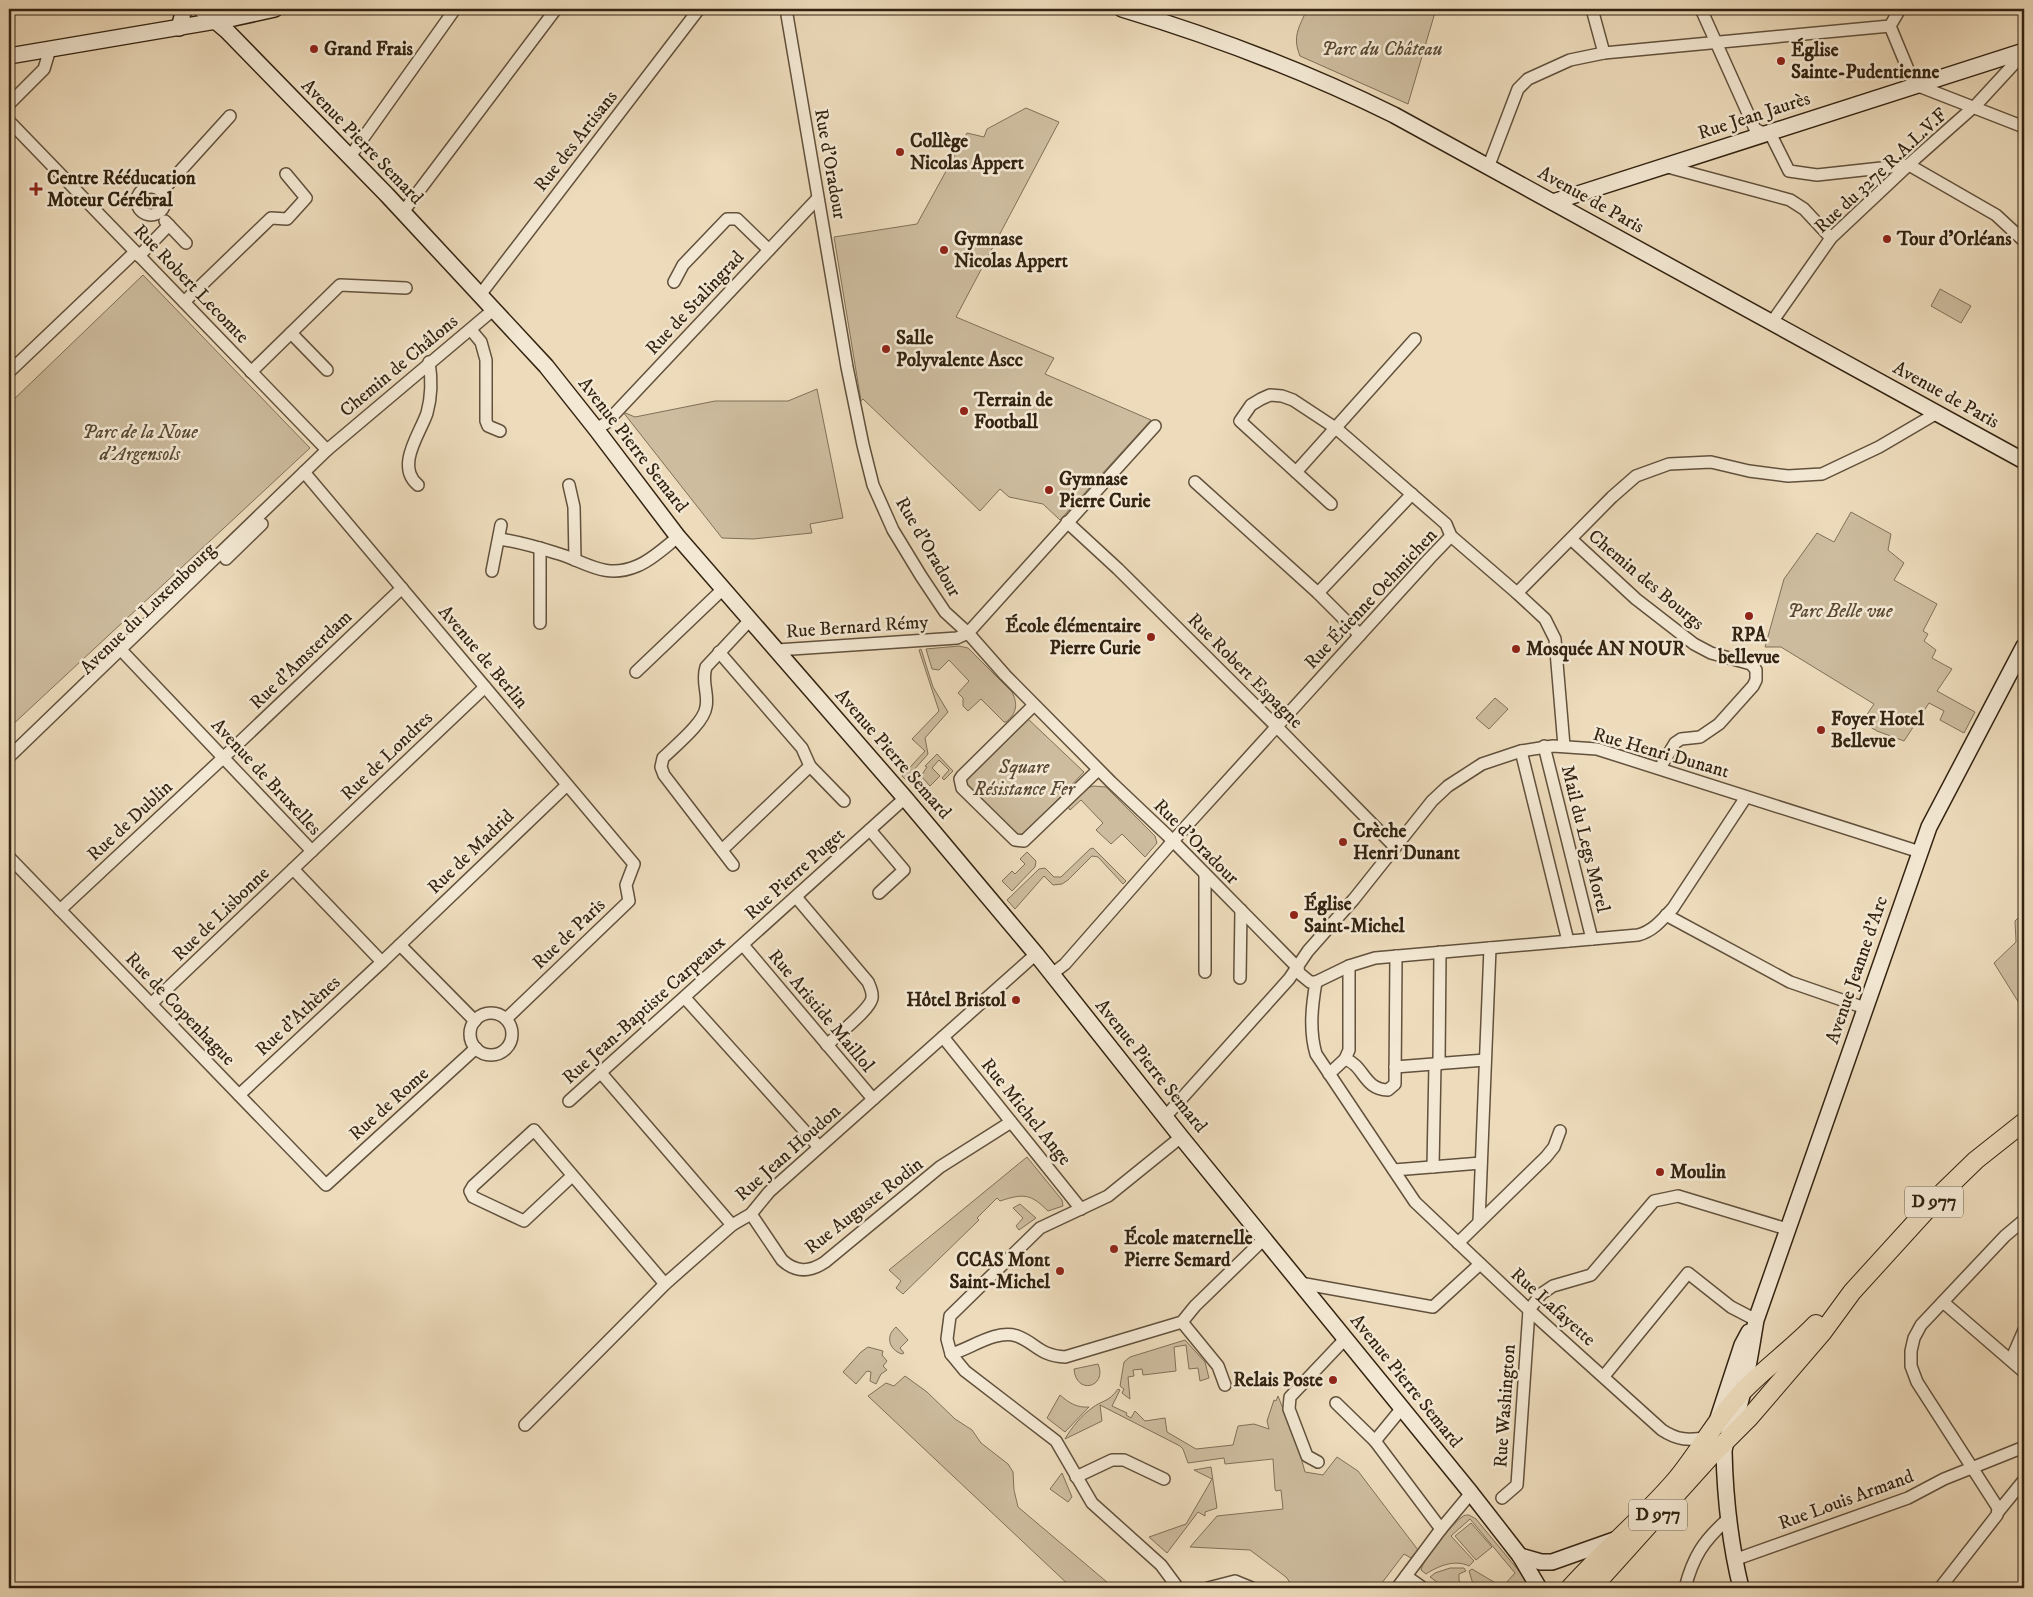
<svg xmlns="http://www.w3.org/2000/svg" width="2033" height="1597" font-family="'IM FELL DW Pica',serif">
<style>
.green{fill:#cdbc9e;stroke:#807058}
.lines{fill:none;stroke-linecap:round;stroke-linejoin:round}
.minor-casing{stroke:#62513c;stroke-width:14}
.secondary-casing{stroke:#332311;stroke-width:18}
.primary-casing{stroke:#332311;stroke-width:20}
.minor{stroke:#f3e8d3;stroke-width:11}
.secondary{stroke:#f3e8d3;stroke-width:15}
.primary{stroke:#eddbbb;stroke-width:18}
.poi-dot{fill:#8f2418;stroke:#f3e8d3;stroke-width:2}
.labels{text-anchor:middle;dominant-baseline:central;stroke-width:5;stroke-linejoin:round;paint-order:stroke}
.shield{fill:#f3e8d3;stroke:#6d5e4b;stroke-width:1}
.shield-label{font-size:18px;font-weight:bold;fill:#332311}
.poi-label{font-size:19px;font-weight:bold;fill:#332311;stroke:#f3e8d3;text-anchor:start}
.park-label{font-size:19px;font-style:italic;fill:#5a4934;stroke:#f3e8d3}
.street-label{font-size:19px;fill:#332311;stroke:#f3e8d3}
</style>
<rect width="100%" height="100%" fill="#eddbbb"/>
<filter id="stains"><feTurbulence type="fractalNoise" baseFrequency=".004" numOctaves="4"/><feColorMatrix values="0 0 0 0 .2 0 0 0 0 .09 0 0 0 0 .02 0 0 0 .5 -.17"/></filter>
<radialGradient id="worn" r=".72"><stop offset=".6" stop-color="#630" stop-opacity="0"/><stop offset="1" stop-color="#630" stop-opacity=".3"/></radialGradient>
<g class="green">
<path d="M1307 9H1436L1408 104 1300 56C1292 36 1299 28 1307 9Z"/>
<path d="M1026 108 1059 122 956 317 1054 358 1045 374 1151 420 1060 520 1043 504 1009 497 1000 489 980 511 863 399 861 401 834 237 917 224 967 133 984 137 987 129Z"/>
<path d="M143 275 310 448 9 728V404Z"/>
<path d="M1940 289 1971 306 1961 323 1931 306Z"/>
<path d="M817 389 843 518 810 524 812 533 753 539 722 538 623 412 635 417 715 401H788Z"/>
<path d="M1851 512 1891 534 1888 550 1904 563 1894 580 1937 604 1923 631 1928 634 1924 641 1936 650 1932 658 1952 669 1937 691 1975 712 1964 733 1940 720 1944 711 1929 703 1904 741 1877 731 1862 722 1874 704 1781 647H1765L1784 579 1817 533 1834 542Z"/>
<path d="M959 646 968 648 1012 692C1018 704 1017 713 1006 722H1004L981 699 968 711 963 706V698L958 693 969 681 949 660 939 670 932 669 926 649Z"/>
<path d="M921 649 933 687 948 712 925 738 928 754 913 771V779L909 783 902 776 925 751 912 739 939 711 919 650Z"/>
<path d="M1495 698 1508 709 1489 729 1476 718Z"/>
<path d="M1027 718 1084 772 1021 838 965 783 966 780Z"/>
<path d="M937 754 953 771 944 780 942 778 949 770 939 760 932 768 940 776 930 786 921 776 927 767 925 766Z"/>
<path d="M1094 786 1106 787 1155 836 1157 843 1145 857 1122 834 1111 844 1096 830 1103 823 1081 800 1070 810 1068 807 1086 788Z"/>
<path d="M1093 848 1126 881 1123 884 1098 857 1092 856 1068 880 1062 884 1053 885 1044 876 1015 909 1007 900 1039 869 1045 868 1054 877H1061L1090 849Z"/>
<path d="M1027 852 1036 861 1035 867 1012 891 1002 881 1012 871 1015 874 1025 864 1020 859Z"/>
<path d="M2024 912V1011L1994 963 2016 942 2015 921Z"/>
<path d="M1027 1157 1062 1200 1063 1206 1048 1211C1031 1194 1024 1193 1000 1201L997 1198 977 1218 979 1220 903 1294 896 1288 901 1281 889 1270Z"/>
<path d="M1020 1204 1036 1218 1019 1230 1016 1226 1023 1218 1013 1208Z"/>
<path d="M896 1327 908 1340 900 1348 904 1353 902 1354C889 1350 885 1336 896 1327Z"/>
<path d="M1185 1340 1205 1362 1209 1378 1200 1381 1198 1368 1189 1369 1186 1345 1174 1347 1176 1371 1143 1375 1142 1369 1133 1370 1134 1376 1128 1377 1130 1399 1122 1393 1124 1389 1120 1386 1124 1362 1130 1357Z"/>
<path d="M868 1347 883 1351 882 1355 887 1361 883 1366 887 1370 881 1374 876 1384 870 1381 871 1372 867 1371 856 1384 843 1372 861 1352Z"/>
<path d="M1098 1364C1108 1387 1076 1396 1074 1369Z"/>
<path d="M905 1376 927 1392 955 1419 972 1430 981 1443 1008 1464 1013 1472 1014 1490 1018 1507 1114 1588H1072L868 1396 886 1383 894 1386Z"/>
<path d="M1118 1389 1120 1390 1112 1406 1127 1413 1126 1415 1131 1418 1135 1411 1145 1421 1165 1418 1167 1432 1196 1449 1233 1445 1238 1426 1254 1424 1269 1429 1267 1421 1274 1400 1276 1401 1278 1396 1298 1447 1305 1472 1323 1475 1337 1457 1358 1471 1418 1550 1411 1558 1404 1554 1378 1588H1294L1286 1577 1250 1550 1190 1547 1217 1516 1283 1509 1281 1490 1276 1491 1275 1489 1273 1459 1225 1464 1224 1458 1188 1463 1183 1449 1180 1446 1100 1405 1102 1421 1065 1439C1071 1428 1082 1415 1092 1408 1102 1400 1108 1403 1118 1389Z"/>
<path d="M1060 1395C1069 1403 1077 1408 1089 1407L1065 1432 1047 1418Z"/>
<path d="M1211 1467 1217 1508 1205 1512V1516L1198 1512 1167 1553 1149 1537 1186 1524 1212 1479 1194 1470Z"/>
<path d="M1062 1473 1072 1497 1068 1502 1050 1489Z"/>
<path d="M1469 1515 1476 1519 1524 1577 1529 1587 1527 1588H1511L1506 1583 1515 1573 1470 1519 1451 1536 1474 1561 1469 1566C1455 1559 1438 1566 1426 1574L1421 1570C1422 1561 1453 1523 1462 1517 1464 1515 1466 1515 1469 1515Z"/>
<path d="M1471 1523 1492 1547 1476 1560 1455 1536Z"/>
<path d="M1450 1568H1464L1466 1571 1459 1574V1580L1461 1585 1468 1588H1445L1430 1577 1435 1573Z"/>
<path d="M1472 1569 1504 1588H1480L1473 1584 1469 1571Z"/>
</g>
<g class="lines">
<g class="minor-casing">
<g id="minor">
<path d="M786 9 847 367 863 445 873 485 893 530 921 576 945 612 968 633 1005 675 1111 782 1167 835 1298 968 1299 973 1310 982H1316L1349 966 1375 958 1638 935C1653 931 1662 920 1673 908L1746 797"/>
<path d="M1592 9 1604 53"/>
<path d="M1701 9 1755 129 1772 137 1789 171 1817 175 1909 165 1996 215 2024 241"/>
<path d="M1890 26 1912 79 1916 85 2024 127"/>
<path d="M9 104 44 69 50 49"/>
<path d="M9 121 327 450"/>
<path d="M349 158 455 9"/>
<path d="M1489 165 1518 89 1528 79 1570 60 1604 53 1890 26 1900 9"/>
<path d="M1664 166 1790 200 1804 209 1831 238"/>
<circle cx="151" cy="201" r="14"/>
<path d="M162 191 230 116"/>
<path d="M403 212 556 9"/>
<path d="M165 221 186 243"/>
<path d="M139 256 169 225"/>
<path d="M674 282 683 265 727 219H737L769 250"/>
<path d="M480 295 699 9"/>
<path d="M184 302 271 218 287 219 306 198 286 174"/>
<path d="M1772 322 1831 238 1916 158 1977 104 2024 53"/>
<path d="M471 330 481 342 486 360V421L488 426 500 431"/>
<path d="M291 333 327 370"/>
<path d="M9 372 135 252"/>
<path d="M251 372 340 285 406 288"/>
<path d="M596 429 606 423 817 199"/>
<path d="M304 472 634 864 626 885 629 901 506 1019"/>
<path d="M1296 472 1415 339"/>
<path d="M1195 482 1318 593 1360 635"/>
<path d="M418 485C395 466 420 434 427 413 432 395 432 380 429 362"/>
<path d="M569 485 574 507 575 560"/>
<path d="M1331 504 1240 421 1251 405 1261 399 1270 395 1282 396 1293 400 1337 429 1446 524 1451 536 1517 593 1612 497 1636 476 1669 464 1711 462 1749 471 1788 476 1822 474 1879 447 1937 413"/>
<path d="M1067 522 1118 569 1277 727 1395 847"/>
<path d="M500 539C519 542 537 547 556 553 585 561 604 580 637 566 652 560 665 547 678 537"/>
<path d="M1571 539 1636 599 1694 644 1711 653 1751 664 1756 670V680L1753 686 1719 724 1700 737 1681 739 1675 743 1660 768"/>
<path d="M226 559 262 524"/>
<path d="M492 571 501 525"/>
<path d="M1318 593 1412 494"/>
<path d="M1517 593 1545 619 1555 639 1564 746"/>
<path d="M540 623V548"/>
<path d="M121 650 312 851"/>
<path d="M777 650 957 638 968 633 1155 426"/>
<path d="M719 652 802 748 810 766 844 801"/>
<path d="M636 672 723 589"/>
<path d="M485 687 293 869 382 962 567 785"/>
<path d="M1034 705 962 776 960 779 962 788 1015 840 1024 841 1098 770"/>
<path d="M1544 746 1592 939"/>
<path d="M1521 751 1568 941"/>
<path d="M9 757 327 450 493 310"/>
<path d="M870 830 904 870 879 893"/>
<path d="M722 850 810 766"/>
<path d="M9 857 326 1185 476 1048"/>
<path d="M733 865 664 775 661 767 663 758C675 746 704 723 706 707 709 693 701 682 706 667L750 620"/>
<path d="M796 897 868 982C870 987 873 992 872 998 870 1010 837 1035 827 1045"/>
<path d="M60 910 224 757 402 588"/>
<path d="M1666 915 1790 982 1865 1008"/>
<path d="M400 945 475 1021"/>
<path d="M743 945 873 1099"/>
<path d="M1205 972V875"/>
<path d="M1052 974 1065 964 1180 833 1429 559 1451 536"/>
<path d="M1240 978 1241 910"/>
<path d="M1316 982C1312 1005 1309 1030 1316 1054L1415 1202 1529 1310 1662 1430C1677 1440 1689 1441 1707 1437"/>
<path d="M685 998 819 1147"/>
<path d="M151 1004 293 869"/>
<circle cx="491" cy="1034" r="21"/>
<path d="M943 1037 1081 1209"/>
<path d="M1345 1059C1365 1066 1363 1089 1388 1090L1395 1084 1396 956"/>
<path d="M1439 1064 1440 952"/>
<path d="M1395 1067 1485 1060"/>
<path d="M601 1073 732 1225"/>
<path d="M1329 1074 1345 1059 1349 1050V966"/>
<path d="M239 1095 382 962"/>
<path d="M569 1101 905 798"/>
<path d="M1165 1117 1289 979 1308 951 1354 899 1432 801 1448 786 1482 764 1521 751 1553 746 1597 749 1920 852"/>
<path d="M1433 1167 1435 1064"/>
<path d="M1394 1170 1481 1163"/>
<path d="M572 1176 524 1221 473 1197 470 1191 473 1186 534 1130 665 1284"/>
<path d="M751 1214 782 1260C796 1273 810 1272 825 1262L940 1167 1011 1122"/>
<path d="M1479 1222 1490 948"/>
<path d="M1458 1243 1546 1157 1554 1147 1560 1131"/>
<path d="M1300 1283 1433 1307 1480 1264"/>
<path d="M1943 1302 2024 1372"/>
<path d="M1182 1322 1218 1366 1225 1385"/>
<path d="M951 1354C970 1349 996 1329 1017 1336 1036 1343 1040 1356 1065 1357L1182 1322 1195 1306 1265 1238"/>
<path d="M2011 1360 2024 1330"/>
<path d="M1604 1376 1688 1273 1731 1307 1756 1320"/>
<path d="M1336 1403 1375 1441"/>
<path d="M1402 1408 1375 1441 1441 1529"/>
<path d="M525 1425 665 1284 732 1225 751 1214 769 1192 1036 954"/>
<path d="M1318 1462 1307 1456 1289 1409 1290 1397 1346 1338"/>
<path d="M1076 1477 1112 1460H1124L1164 1479"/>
<path d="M1502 1498 1517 1485 1529 1310 1541 1294 1553 1286 1591 1275 1654 1201 1678 1196 1787 1229"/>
<path d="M1998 1512 2024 1480"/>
<path d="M1734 1560 1908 1498 1944 1479 2024 1447"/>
<path d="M1406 1576 1423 1588"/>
<path d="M1178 1588 1161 1565 1092 1503 1056 1441 965 1371 951 1354 947 1339 950 1316 1040 1228 1108 1196 1181 1137"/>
<path d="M1208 1588 1235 1581 1252 1588"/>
<path d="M1397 1588 1441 1529 1471 1493"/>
<path d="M1685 1588C1693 1557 1703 1541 1728 1519"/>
<path d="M1940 1588 1997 1515 1998 1508 1917 1382 1911 1366V1351L1914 1338 1921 1325 2005 1236 2024 1220"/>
</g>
</g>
<g class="secondary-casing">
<g id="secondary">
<path d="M201 9 227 31 387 195 546 366 596 429 678 537 905 798 1036 954 1181 1137 1471 1493 1520 1556 1539 1588"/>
<path d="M1122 9C1215 37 1307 72 1394 115L2024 461"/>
<path d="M179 28 184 9"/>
<path d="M9 56 234 18 275 9"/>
<path d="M1553 202 2024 51"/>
<path d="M1718 1418 1742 1345 1749 1332"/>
<path d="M1520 1556 1541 1562H1552L1617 1539"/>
<path d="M1741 1588C1730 1543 1725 1498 1724 1451 1726 1435 1735 1422 1739 1407 1747 1379 1751 1349 1756 1320L1929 827 2024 646"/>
</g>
</g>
<g class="primary-casing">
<g id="primary">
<path d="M1570 1588C1603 1551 1642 1519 1674 1482 1699 1453 1716 1418 1743 1391 1766 1367 1793 1348 1816 1324"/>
<path d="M1592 1588 1709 1458 1749 1418 1822 1333 1852 1292 1943 1192 1976 1160 2024 1122"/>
</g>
</g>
<use href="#minor" class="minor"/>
<use href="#secondary" class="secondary"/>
<use href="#primary" class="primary"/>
</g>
<g class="poi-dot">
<circle cx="314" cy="49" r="5"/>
<circle cx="1781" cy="61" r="5"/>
<circle cx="900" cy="152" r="5"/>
<path d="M33.5 181.5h5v5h5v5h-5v5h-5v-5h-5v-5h5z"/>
<circle cx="1887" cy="239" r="5"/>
<circle cx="944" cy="250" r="5"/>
<circle cx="886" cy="349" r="5"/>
<circle cx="964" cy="411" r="5"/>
<circle cx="1049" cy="490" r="5"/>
<circle cx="1749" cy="616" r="5"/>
<circle cx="1151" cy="637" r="5"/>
<circle cx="1516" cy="649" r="5"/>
<circle cx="1821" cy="730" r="5"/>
<circle cx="1343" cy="842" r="5"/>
<circle cx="1294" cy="915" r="5"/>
<circle cx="1016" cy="1000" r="5"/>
<circle cx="1660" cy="1172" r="5"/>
<circle cx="1114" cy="1249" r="5"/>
<circle cx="1060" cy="1271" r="5"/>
<circle cx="1333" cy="1380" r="5"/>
</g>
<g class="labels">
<g class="shield">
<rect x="1905" y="1186.5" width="58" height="31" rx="4"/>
<rect x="1629" y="1499.5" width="58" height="31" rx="4"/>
</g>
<g class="shield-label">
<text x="1934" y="1202">D 977</text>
<text x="1658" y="1515">D 977</text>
</g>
<g class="poi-label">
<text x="324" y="49">Grand Frais</text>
<text x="1791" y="50">Église<tspan x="1791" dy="22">Sainte-Pudentienne</tspan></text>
<text x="910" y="141">Collège<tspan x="910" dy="22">Nicolas Appert</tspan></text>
<text x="47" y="178">Centre Rééducation<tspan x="47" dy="22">Moteur Cérébral</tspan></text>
<text x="954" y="239">Gymnase<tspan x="954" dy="22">Nicolas Appert</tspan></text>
<text x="1897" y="239">Tour d'Orléans</text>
<text x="896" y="338">Salle<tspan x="896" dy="22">Polyvalente Ascc</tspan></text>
<text x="974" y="400">Terrain de<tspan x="974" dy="22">Football</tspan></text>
<text x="1059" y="479">Gymnase<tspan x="1059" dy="22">Pierre Curie</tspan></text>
<text x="1141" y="626" text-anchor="end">École élémentaire<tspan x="1141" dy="22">Pierre Curie</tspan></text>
<text x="1749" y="635" text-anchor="middle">RPA<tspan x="1749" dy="22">bellevue</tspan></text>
<text x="1526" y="649">Mosquée AN NOUR</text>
<text x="1831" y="719">Foyer Hotel<tspan x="1831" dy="22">Bellevue</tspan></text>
<text x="1353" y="831">Crèche<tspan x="1353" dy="22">Henri Dunant</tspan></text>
<text x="1304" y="904">Église<tspan x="1304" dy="22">Saint-Michel</tspan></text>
<text x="1006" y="1000" text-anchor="end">Hôtel Bristol</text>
<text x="1670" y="1172">Moulin</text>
<text x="1124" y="1238">École maternelle<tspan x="1124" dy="22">Pierre Semard</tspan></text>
<text x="1050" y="1260" text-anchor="end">CCAS Mont<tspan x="1050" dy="22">Saint-Michel</tspan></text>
<text x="1323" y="1380" text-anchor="end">Relais Poste</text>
</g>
<g class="park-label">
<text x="1382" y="49">Parc du Château</text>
<text x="140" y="432">Parc de la Noue<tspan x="140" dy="22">d'Argensols</tspan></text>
<text x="1840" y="611">Parc Belle vue</text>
<text x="1024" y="767">Square<tspan x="1024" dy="22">Résistance Fer</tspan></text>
</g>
<g class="street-label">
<text transform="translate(1754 116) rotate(-18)">Rue Jean Jaurès</text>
<text transform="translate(576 141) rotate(-52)">Rue des Artisans</text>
<text transform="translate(362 142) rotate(46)">Avenue Pierre Semard</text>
<text transform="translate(830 164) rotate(80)">Rue d'Oradour</text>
<text transform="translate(1881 171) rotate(-43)">Rue du 327e R.A.L.V.F</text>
<text transform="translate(1591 200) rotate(29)">Avenue de Paris</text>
<text transform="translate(191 284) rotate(46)">Rue Robert Lecomte</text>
<text transform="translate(695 303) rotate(-47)">Rue de Stalingrad</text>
<text transform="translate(399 366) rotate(-40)">Chemin de Châlons</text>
<text transform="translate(1946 395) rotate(29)">Avenue de Paris</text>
<text transform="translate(633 445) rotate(52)">Avenue Pierre Semard</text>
<text transform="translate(928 547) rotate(60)">Rue d'Oradour</text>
<text transform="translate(1646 580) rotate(40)">Chemin des Bourgs</text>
<text transform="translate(1371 599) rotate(-47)">Rue Étienne Oehmichen</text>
<text transform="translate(148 609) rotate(-44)">Avenue du Luxembourg</text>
<text transform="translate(857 627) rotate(-4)">Rue Bernard Rémy</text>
<text transform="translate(483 657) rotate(50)">Avenue de Berlin</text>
<text transform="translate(301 660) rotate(-44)">Rue d'Amsterdam</text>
<text transform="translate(1245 671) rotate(45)">Rue Robert Espagne</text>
<text transform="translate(1661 753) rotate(16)">Rue Henri Dunant</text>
<text transform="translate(893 754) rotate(49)">Avenue Pierre Semard</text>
<text transform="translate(387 756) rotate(-44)">Rue de Londres</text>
<text transform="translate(266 777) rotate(47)">Avenue de Bruxelles</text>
<text transform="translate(130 821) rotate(-43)">Rue de Dublin</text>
<text transform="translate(1585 839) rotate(76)">Mail du Legs Morel</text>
<text transform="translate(1196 842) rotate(45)">Rue d'Oradour</text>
<text transform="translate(471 852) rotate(-44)">Rue de Madrid</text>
<text transform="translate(795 874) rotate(-42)">Rue Pierre Puget</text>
<text transform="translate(221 914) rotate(-44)">Rue de Lisbonne</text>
<text transform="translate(569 934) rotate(-44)">Rue de Paris</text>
<text transform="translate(1857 970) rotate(-71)">Avenue Jeanne d'Arc</text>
<text transform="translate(180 1009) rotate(46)">Rue de Copenhague</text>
<text transform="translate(644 1010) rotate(-42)">Rue Jean-Baptiste Carpeaux</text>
<text transform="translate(821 1011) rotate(50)">Rue Aristide Maillol</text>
<text transform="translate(298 1016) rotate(-43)">Rue d'Athènes</text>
<text transform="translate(1151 1066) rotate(51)">Avenue Pierre Semard</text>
<text transform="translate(389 1104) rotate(-42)">Rue de Rome</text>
<text transform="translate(1026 1112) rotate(51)">Rue Michel Ange</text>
<text transform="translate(788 1153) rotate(-42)">Rue Jean Houdon</text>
<text transform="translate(864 1206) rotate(-38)">Rue Auguste Rodin</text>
<text transform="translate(1553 1307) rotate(42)">Rue Lafayette</text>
<text transform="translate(1406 1381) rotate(51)">Avenue Pierre Semard</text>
<text transform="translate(1505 1406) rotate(-86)">Rue Washington</text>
<text transform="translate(1846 1500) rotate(-20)">Rue Louis Armand</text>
</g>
</g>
<rect width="2033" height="1597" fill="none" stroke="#eddbbb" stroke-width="30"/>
<rect x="10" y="10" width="2013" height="1577" fill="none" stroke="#332311" stroke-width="2.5"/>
<rect x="15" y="15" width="2003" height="1567" fill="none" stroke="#332311"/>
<rect width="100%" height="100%" filter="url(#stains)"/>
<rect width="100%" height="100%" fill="url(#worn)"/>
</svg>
